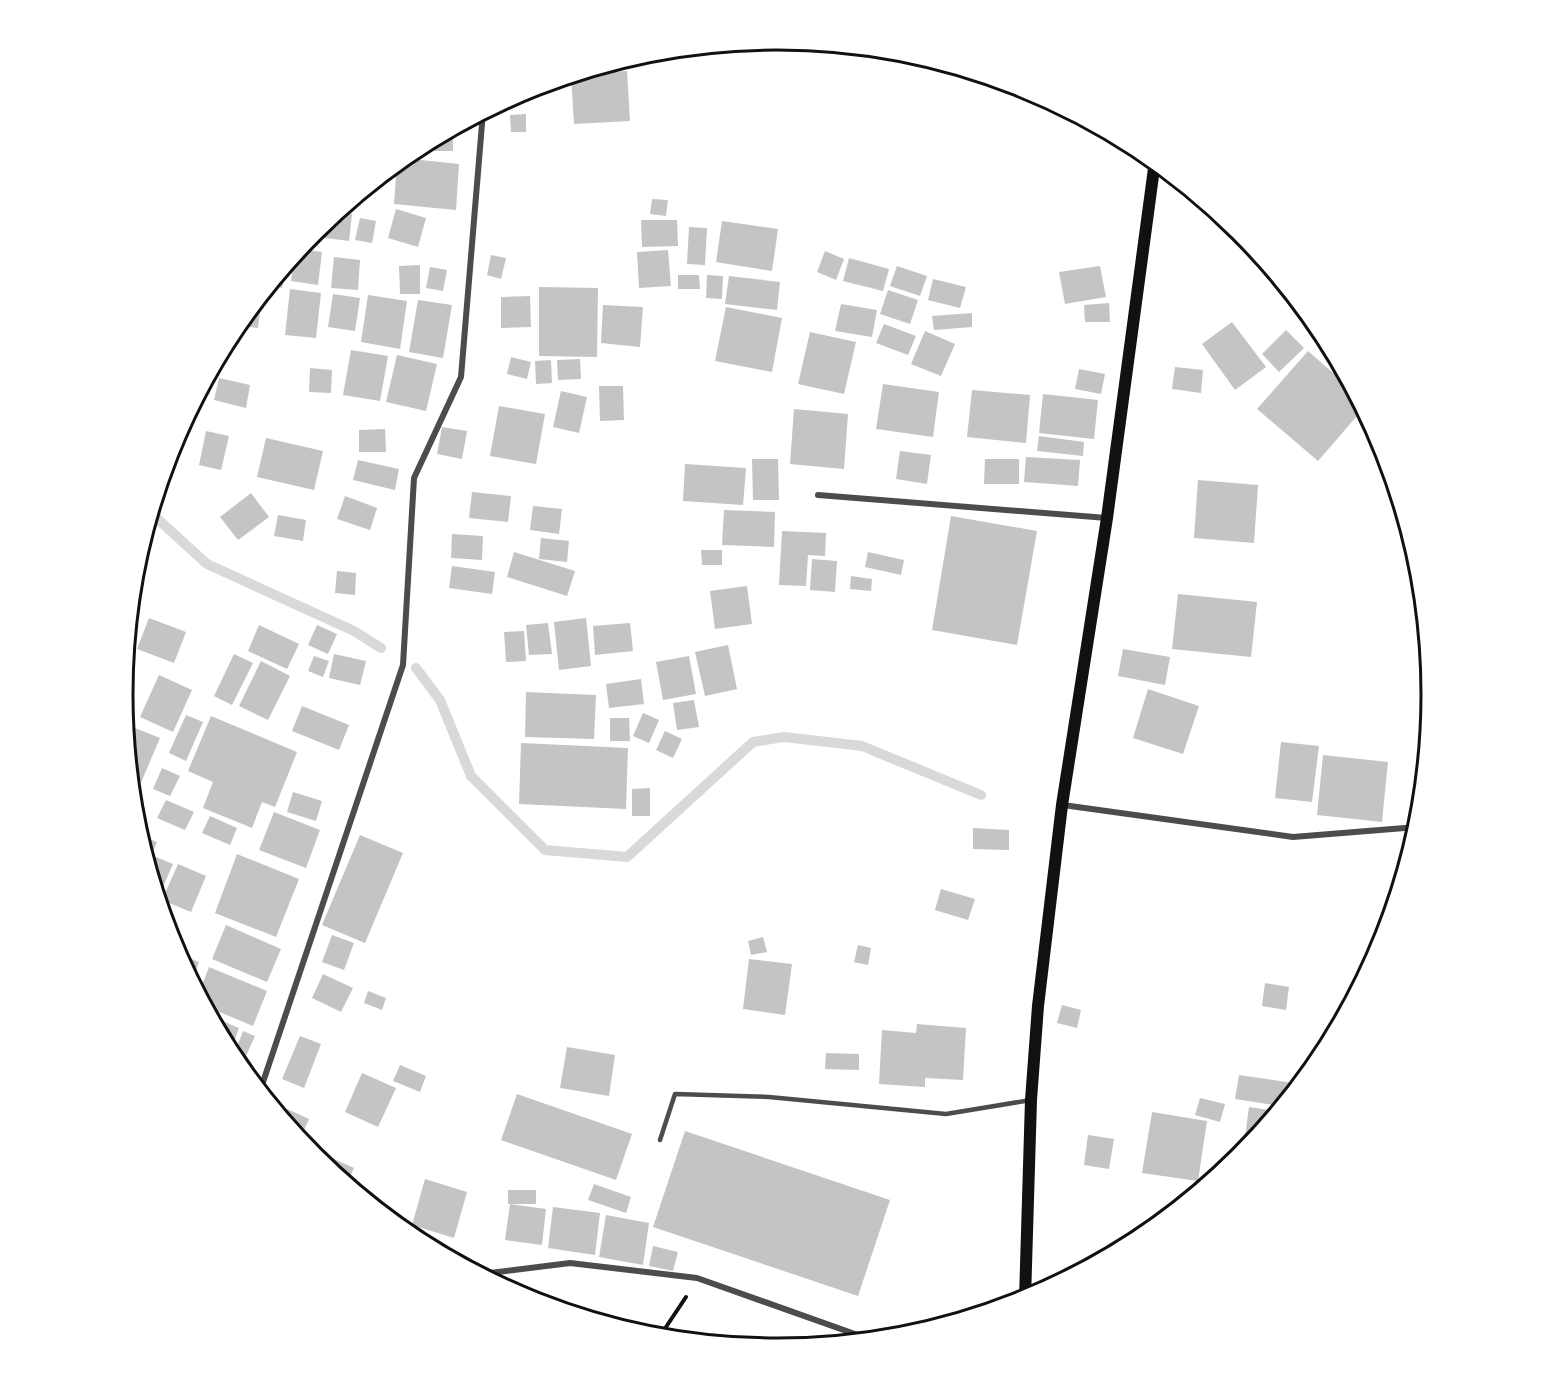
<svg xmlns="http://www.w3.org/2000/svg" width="1554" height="1387" font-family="Barlow,sans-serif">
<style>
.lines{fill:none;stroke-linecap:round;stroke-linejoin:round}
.stream{stroke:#d9d9d9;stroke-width:10}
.building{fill:#c4c4c4}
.path{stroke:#111;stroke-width:4}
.service{stroke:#4c4c4c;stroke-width:4.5}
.minor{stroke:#4c4c4c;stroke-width:6}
.secondary{stroke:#111;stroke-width:12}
.rim{fill:none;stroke:#111;stroke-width:3}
</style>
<rect width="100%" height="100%" fill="#fff"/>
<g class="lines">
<g class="stream">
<path d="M151 513 207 564 354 631 381 648"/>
<path d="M416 668 440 700 471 776 545 850 627 857 753 742 784 737 862 746 981 795"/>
</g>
</g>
<g class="building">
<path d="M627 71 630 121 574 124 571 75Z"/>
<path d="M526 114V132H511L510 115Z"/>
<path d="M451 129H453V151H420V146Z"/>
<path d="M402 158 459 164 456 210 394 204 397 162Z"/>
<path d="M652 199 668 200 666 216 650 214Z"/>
<path d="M396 209 426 218 418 247 388 238Z"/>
<path d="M337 212 352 214 349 241 310 236Z"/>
<path d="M360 218 376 221 372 243 355 240Z"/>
<path d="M641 220H677L678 246 642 247Z"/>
<path d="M722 221 778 229 772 271 716 262Z"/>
<path d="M689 227 707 228 705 265 687 264Z"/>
<path d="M300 249 322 252 318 285 291 281 295 254Z"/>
<path d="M668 250 671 286 639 288 637 252Z"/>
<path d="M825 251 844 259 836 280 817 272Z"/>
<path d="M491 255 506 258 501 279 487 275Z"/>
<path d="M334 257 360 260 358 290 331 288Z"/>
<path d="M849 258 889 269 883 291 843 281Z"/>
<path d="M288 263 282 288 270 285Z"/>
<path d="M420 265V294H400L399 266Z"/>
<path d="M897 266 927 276 920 296 890 286Z"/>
<path d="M1100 266 1106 297 1065 304 1059 272Z"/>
<path d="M430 267 447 270 443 291 426 288Z"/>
<path d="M678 275H699L700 289H678Z"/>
<path d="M707 275 723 276 722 299 706 298Z"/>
<path d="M729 276 780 282 777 310 725 304Z"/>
<path d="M933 279 966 287 960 308 928 300Z"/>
<path d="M539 287 598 288 597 357 539 356Z"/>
<path d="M290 289 321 293 316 338 285 335Z"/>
<path d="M888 290 918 300 910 324 880 314Z"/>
<path d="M333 294 360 298 355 331 328 327Z"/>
<path d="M262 295 258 328 237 325 244 316Z"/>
<path d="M368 295 407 301 400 349 361 342Z"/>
<path d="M530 296 531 327 501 328V297Z"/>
<path d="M418 300 452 305 443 358 409 352Z"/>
<path d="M1109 303 1110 322H1085L1084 305Z"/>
<path d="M841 304 877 310 872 337 835 331Z"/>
<path d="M603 305 643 307 640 347 601 343Z"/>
<path d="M726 307 782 318 772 372 715 361Z"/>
<path d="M972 313V327L934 330 932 316Z"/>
<path d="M1232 322 1266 367 1235 390 1202 344Z"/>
<path d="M884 324 916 336 908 355 876 343Z"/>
<path d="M1286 330 1304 348 1279 372 1262 354Z"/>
<path d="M925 331 955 344 941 376 911 364Z"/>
<path d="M810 332 856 342 844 394 798 384Z"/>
<path d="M351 350 388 356 380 401 343 395Z"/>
<path d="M1308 351 1355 392 1363 409 1318 461 1257 409Z"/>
<path d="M397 355 437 364 426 411 386 402Z"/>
<path d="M511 357 531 362 527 379 507 374Z"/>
<path d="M580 359 581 379 558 380 557 360Z"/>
<path d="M551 360 552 383 536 384 535 361Z"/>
<path d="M1175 367 1203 370 1201 393 1172 389Z"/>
<path d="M310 368 332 370 331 393 309 392Z"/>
<path d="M1079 369 1105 374 1101 394 1075 389Z"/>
<path d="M219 378 250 385 246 408 214 400Z"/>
<path d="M883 384 939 392 933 437 876 429Z"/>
<path d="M599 386H623L624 420 600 421Z"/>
<path d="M972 390 1030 395 1026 443 967 437Z"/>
<path d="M561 391 587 397 579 433 553 427Z"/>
<path d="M1043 394 1098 400 1094 439 1039 433Z"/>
<path d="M499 406 545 414 536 464 490 456Z"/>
<path d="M794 409 848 414 844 469 790 464Z"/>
<path d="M442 427 467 431 462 459 437 454Z"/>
<path d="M385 429 386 452H359V430Z"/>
<path d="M206 431 229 436 221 470 199 465Z"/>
<path d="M1039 436 1084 442 1083 456 1037 451Z"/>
<path d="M266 438 323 451 314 490 257 477Z"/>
<path d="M900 451 931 455 927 484 896 479Z"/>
<path d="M1026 457 1080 460 1078 486 1024 482Z"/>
<path d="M752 459H778L779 500H753Z"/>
<path d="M985 459H1019V484H984Z"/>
<path d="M358 460 399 469 395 490 353 480Z"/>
<path d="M685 464 746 468 743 505 683 501Z"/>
<path d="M1198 480 1258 485 1254 543 1194 538Z"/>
<path d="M472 492 511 496 508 522 469 518Z"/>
<path d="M251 493 269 517 238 540 220 517Z"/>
<path d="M345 496 377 508 370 530 337 519Z"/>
<path d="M533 506 562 509 559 534 530 530Z"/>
<path d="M724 510 775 512 774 547 722 545Z"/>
<path d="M278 515 306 520 303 541 274 536Z"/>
<path d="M951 516 1037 531 1017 645 932 630Z"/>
<path d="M782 531 826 533 825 556 808 555 806 586 779 585Z"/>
<path d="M452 534 483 536 482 560 451 558Z"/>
<path d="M541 538 569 541 567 562 539 559Z"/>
<path d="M701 550H722V565H702Z"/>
<path d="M514 552 575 571 567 596 507 577Z"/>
<path d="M868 552 904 560 901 575 865 567Z"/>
<path d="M812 559 837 561 835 592 810 590Z"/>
<path d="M452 566 495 572 492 594 449 588Z"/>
<path d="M337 571 356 573 355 595 335 593Z"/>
<path d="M851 576 872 579 871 591 850 589Z"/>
<path d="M747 586 752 624 715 629 710 591Z"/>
<path d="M1178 594 1257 602 1251 657 1172 649Z"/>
<path d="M149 618 186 632 174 663 137 649Z"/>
<path d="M586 618 591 666 559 670 554 622Z"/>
<path d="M548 623 552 654 529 655 526 625Z"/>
<path d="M630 623 633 651 595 655 593 626Z"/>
<path d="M259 625 299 644 287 669 248 651Z"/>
<path d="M317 625 337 634 328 654 308 645Z"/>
<path d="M524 631 526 661 506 662 504 632Z"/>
<path d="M728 645 737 689 705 696 695 652Z"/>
<path d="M1123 649 1170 657 1165 685 1118 676Z"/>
<path d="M234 654 253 663 232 705 214 696Z"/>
<path d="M334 654 366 661 360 685 329 678Z"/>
<path d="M314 656 329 661 323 677 308 671Z"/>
<path d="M689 656 696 694 663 700 656 662Z"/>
<path d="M261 661 290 676 268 720 239 706Z"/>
<path d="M159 675 192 690 173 732 140 717Z"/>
<path d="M641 679 644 704 609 708 606 684Z"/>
<path d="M1148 689 1199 706 1183 754 1133 738Z"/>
<path d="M526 692 596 695 594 739 525 737Z"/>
<path d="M694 700 699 727 677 730 673 703Z"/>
<path d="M302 706 349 725 339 750 292 731Z"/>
<path d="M643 713 659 720 649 743 633 736Z"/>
<path d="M186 715 203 722 186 761 169 753Z"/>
<path d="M211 716 297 752 275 807 262 802 252 828 203 808 213 782 188 771Z"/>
<path d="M610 718H629L630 741H610Z"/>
<path d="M125 724 160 738 140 785 131 781Z"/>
<path d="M665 731 682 739 673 758 656 750Z"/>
<path d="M1281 742 1319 746 1312 802 1275 798Z"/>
<path d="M521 743 628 748 626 809 519 804Z"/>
<path d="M1323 755 1388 762 1382 822 1317 815Z"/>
<path d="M162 768 180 776 170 796 153 789Z"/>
<path d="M650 788V816H632V789Z"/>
<path d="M293 792 322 801 316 821 287 812Z"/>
<path d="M166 800 194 812 185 830 157 818Z"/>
<path d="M274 812 320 830 306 868 259 850Z"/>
<path d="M210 816 237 828 230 845 202 833Z"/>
<path d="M973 828 1009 830V850L973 849Z"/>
<path d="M139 835 157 842 148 863Z"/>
<path d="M360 835 403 853 365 943 322 925Z"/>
<path d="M237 854 299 879 276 937 215 913Z"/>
<path d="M156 857 173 864 159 896 150 871Z"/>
<path d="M178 864 206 876 191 912 162 900Z"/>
<path d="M941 889 975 899 968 920 935 910Z"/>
<path d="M226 925 281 949 267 982 212 959Z"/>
<path d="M332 935 354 943 344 970 322 962Z"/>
<path d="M763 937 767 952 751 955 748 941Z"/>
<path d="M858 945 871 948 868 965 854 962Z"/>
<path d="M178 954 199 962 192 982Z"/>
<path d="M749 959 792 964 785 1015 743 1009Z"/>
<path d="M209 967 267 991 253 1026 205 1006 199 993Z"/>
<path d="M323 974 353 988 341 1012 312 998Z"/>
<path d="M1265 983 1289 987 1286 1010 1262 1006Z"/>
<path d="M368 991 386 998 382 1010 364 1003Z"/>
<path d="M1062 1005 1081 1010 1077 1028 1057 1023Z"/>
<path d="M222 1021 239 1028 230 1052 218 1030Z"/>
<path d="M917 1024 966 1028 963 1080 925 1078V1087L879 1084 882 1030 916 1033Z"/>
<path d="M243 1031 255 1036 246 1056 235 1052Z"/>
<path d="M300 1036 321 1044 304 1088 282 1079Z"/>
<path d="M567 1047 615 1055 609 1096 560 1088Z"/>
<path d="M826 1053 859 1054V1070L825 1069Z"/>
<path d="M400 1065 426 1076 420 1092 393 1081Z"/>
<path d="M362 1073 396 1088 378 1127 345 1112Z"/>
<path d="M1239 1075 1300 1084 1281 1106 1235 1099Z"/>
<path d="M517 1094 632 1134 616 1180 501 1140Z"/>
<path d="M1200 1098 1225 1104 1220 1122 1195 1115Z"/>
<path d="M274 1103 309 1119 300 1139 273 1106Z"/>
<path d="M1249 1107 1277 1111 1255 1138 1245 1137Z"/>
<path d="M1152 1112 1207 1121 1198 1181 1142 1173Z"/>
<path d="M685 1131 890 1200 858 1296 653 1227Z"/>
<path d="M1088 1135 1114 1139 1109 1169 1084 1165Z"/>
<path d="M319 1152 354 1168 347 1183 316 1158Z"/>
<path d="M425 1179 467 1192 454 1238 412 1225Z"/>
<path d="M594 1184 631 1197 626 1213 588 1200Z"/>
<rect x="508" y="1190" width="28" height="14"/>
<path d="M510 1204 546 1209 542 1245 505 1240Z"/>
<path d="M553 1207 600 1213 595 1255 548 1248Z"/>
<path d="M606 1215 649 1223 643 1265 599 1257Z"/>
<path d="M653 1246 678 1252 673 1271 649 1266Z"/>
<path d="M514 1291 542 1298 541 1303 526 1298Z"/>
<path d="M559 1302 588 1315 587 1317 557 1307Z"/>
<path d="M596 1313 621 1325 620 1327 593 1318Z"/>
</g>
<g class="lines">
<path class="path" d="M660 1336 686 1297"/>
<path class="service" d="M660 1140 675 1094 769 1097 946 1114 1031 1100"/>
<g class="minor">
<path d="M818 495 1107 518"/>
<path d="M1063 805 1293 837 1417 827"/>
<path d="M260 1091 403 665 414 478 461 377 483 112"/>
<path d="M482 1274 570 1263 697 1278 869 1339"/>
</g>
<path class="secondary" d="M1025 1299 1031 1100 1038 1006 1062 805 1107 518 1155 161"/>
</g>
<path d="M0 0H1554V1387H0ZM133 694a644 644 0 1 1 1288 0a644 644 0 1 1-1288 0Z" fill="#fff" fill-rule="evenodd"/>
<path class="rim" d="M133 694a644 644 0 1 1 1288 0a644 644 0 1 1-1288 0Z"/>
</svg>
